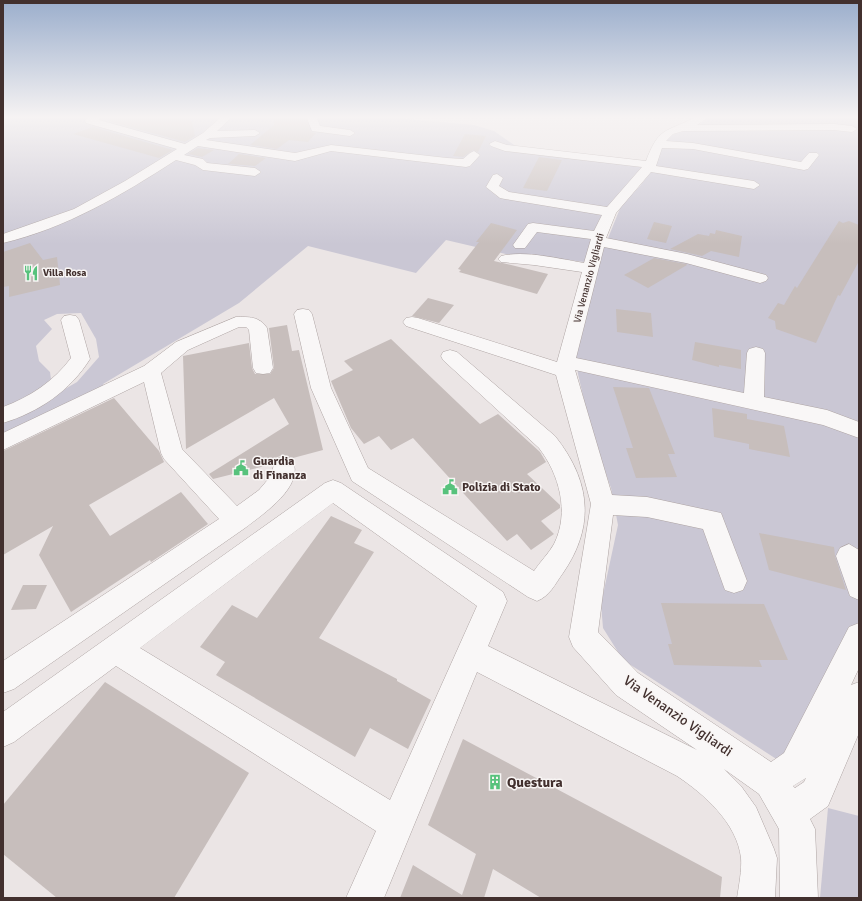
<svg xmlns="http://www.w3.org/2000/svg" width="862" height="901" font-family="Signika,sans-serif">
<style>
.green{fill:#cac7d4}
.building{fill:#c7bebc}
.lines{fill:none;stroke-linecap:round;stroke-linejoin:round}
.minor-casing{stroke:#aea4a3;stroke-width:1}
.minor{fill:#f9f7f7;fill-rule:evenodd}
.labels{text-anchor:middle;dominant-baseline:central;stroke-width:3;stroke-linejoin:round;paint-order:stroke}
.far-poi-label{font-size:10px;font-weight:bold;fill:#42302e;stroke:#f8f5f4;text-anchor:start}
.far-street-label{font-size:10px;fill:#42302e;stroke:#f8f5f4}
.poi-label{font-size:12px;font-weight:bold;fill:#42302e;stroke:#f8f5f4;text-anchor:start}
.near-street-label{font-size:14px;fill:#42302e;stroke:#f8f5f4}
.near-poi-label{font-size:14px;font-weight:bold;fill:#42302e;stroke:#f8f5f4;text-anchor:start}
</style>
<rect width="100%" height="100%" fill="#ebe5e5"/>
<g class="green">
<path d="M3 118H395L474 125 494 131 517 147 647 161 596 233 584 262 530 255 519 257 446 240 416 273 308 246 239 303 103 384 105 387 3 435V420L58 393 77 382 99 357 96 339 81 313 57 314 44 320 52 329 36 346 39 361 50 372 51 379 41 391 3 411Z"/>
<path d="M707 118H859V652L781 762 623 660 603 628 601 604 618 525 611 488 592 435 578 374 576 356 598 263 621 206 640 186 652 170 663 142 672 135 699 126Z"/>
<path d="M828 808 859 816V898H820Z"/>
</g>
<g class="building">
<path d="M116 118H178L192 121 195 136 185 142 108 121Z"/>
<path d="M274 118H306L311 132 316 133 308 142 289 140 277 149 250 145 274 125Z"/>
<path d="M93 127 173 150 159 158 73 134Z"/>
<path d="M465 134 486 136 478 152 473 150 463 157 453 156Z"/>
<path d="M198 148 214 150 202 157 188 154Z"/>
<path d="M239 154 266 158 255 166 228 164Z"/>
<path d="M539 157 562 160 547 191 523 188Z"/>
<path d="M839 221 843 223 849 221 859 225V261L840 296 838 295 816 343 776 329 775 321 768 318 778 303 784 305 795 286 797 288Z"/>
<path d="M654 222 672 226 666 243 647 239Z"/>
<path d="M491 223 517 230 494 261 548 274 537 294 459 272 461 270 458 269 479 242H476Z"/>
<path d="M716 230 742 236 739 257 711 251 702 256 670 249 698 234 709 236 710 233 715 234Z"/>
<path d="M30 243 43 260 57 257 60 285 9 297V286L3 287V252Z"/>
<path d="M654 258 686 264 687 265 648 288 624 275Z"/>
<path d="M428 298 454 305 439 323 412 316Z"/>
<path d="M616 309 651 313 653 337 617 332Z"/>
<path d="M287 325 292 351 299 350 323 450 293 458 283 455 275 458 273 464 213 479 209 474 289 424 274 398 186 449 183 356 249 343 252 368 255 374H270L274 368 269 328Z"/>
<path d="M391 339 480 424 498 414 540 452 546 462 527 474 560 505V508L541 521 554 534 531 550 517 534 507 541 413 438 391 450 379 436 364 444 351 428 331 381 353 370 344 361Z"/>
<path d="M695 342 741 350V369L719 365V367L692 360Z"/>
<path d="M613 387 649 388 675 454H668L677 477 636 478 626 448H633Z"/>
<path d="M114 398 159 451 164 462 89 505 110 536 181 492 208 524 151 562 150 560 71 612 39 555 53 526 3 555V451Z"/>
<path d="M712 408 747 414V419L784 426 790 457 749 449V444L714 437Z"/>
<path d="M331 516 362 530 354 543 374 552 319 638 397 679V681L431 700 408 749 370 728 355 757 216 675 225 662 200 647 232 605 257 618Z"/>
<path d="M759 533 834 547 835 556 846 590 769 570Z"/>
<path d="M23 585H47L36 609 11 610Z"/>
<path d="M661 603 764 604 788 660H759L762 667 674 665 668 644H672Z"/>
<path d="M105 682 249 773 174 898H57L3 854V805Z"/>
<path d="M463 739 722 877 720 898H541L493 869 484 898H400L413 865 462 895 476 854 428 825Z"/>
</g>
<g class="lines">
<g class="minor-casing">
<g id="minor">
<path d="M87 118H100L99 120 185 144 203 133 220 118H231L217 131 255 130 260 133 255 136 210 138 206 140 295 153 331 145 447 158 463 159 470 153 474 151 480 155 470 166 466 167 331 151 295 161 198 146 184 155 203 159 207 163 255 168 261 172 255 176 203 170 195 165 176 160C122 195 66 228 3 243V234L74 209 125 181 177 149 86 123 85 121Z"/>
<path d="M307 118H317L320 126 350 130 355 133 350 136 312 131Z"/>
<path d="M694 118H707L697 125 834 124 852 126 857 129 852 132 834 130 683 131 673 134 666 141 693 143 801 162 809 153H817L819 155 808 169 804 170 693 149 662 148 656 166 754 181 760 185 754 189 651 172 616 213 606 238 687 254 766 275 768 278 766 281 760 283 686 263 604 247 576 358 744 393 747 353 749 349 756 347 763 349 765 353 764 397 827 410 859 422V438L823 425 575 370 612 495 647 497 721 513 747 581 743 590 734 593 725 590 703 529 647 517 613 515 598 632 638 673 771 762 784 753 849 627 859 623V668L851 685 859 682V733L828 806 810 819 815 829 818 898H780L779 829 759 794 724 769 741 786 756 807 774 849 777 858 775 898H737C739 885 742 870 741 858 737 823 704 794 677 776L477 672 384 898H346L376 831 116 666 14 742 3 747V712L325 483 333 480 341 483 503 592 507 601 488 646 697 750 616 695 573 647 569 637 591 504 556 375 406 326 403 322 406 318 412 317 418 318 557 362 582 272 534 265 501 262 498 259 501 256C525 250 560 259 584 263L591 239 537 232 525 248H515L513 245 528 224 533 223 594 231 602 215 505 199 500 198 486 187 493 175 497 174 503 178 499 186 509 192 607 207 642 167 505 151 491 146 489 144 495 141 507 145 646 161C659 127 664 133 694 118ZM333 503 477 606 390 800 140 648ZM806 778 804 782 795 788 793 786Z"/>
<path d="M303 309 309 310 312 314 331 388 368 468 534 571C540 562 549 553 554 544 570 512 559 474 539 448L443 360 441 356 443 352 450 350 457 352 555 436C590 480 596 525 563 573 555 584 550 596 537 601L528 597 352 481 311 388 294 314 297 310Z"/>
<path d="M70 315 76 316 79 320 90 359C70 391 39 412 3 423V407C30 397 54 381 71 358L61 320 64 316Z"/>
<path d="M236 317C249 317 259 316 267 328L273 368 270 373 263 374 256 373 253 368 249 330 246 327H239L188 350 161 373 182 449 237 506 259 490 270 477 276 459 284 456 292 459C306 486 263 514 245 528L14 689 3 693V661L219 519 164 459 161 453 144 382 3 450V433L144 366 176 342Z"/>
<path d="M849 544 859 550V600L850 596 836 556 840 548Z"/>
</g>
</g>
<use href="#minor" class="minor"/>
</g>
<linearGradient id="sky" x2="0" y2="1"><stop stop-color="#9baecc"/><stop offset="0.48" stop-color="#f6f3f3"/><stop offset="1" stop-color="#f6f3f3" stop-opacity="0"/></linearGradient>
<rect width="862" height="244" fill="url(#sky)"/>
<defs>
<g id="restaurant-bare" transform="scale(1.2)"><path d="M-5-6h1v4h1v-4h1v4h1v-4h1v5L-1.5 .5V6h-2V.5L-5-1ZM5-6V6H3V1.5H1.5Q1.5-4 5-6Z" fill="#57c27c" stroke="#f8f5f4" stroke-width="2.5" paint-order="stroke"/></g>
<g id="civic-bare" transform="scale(1.2)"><path d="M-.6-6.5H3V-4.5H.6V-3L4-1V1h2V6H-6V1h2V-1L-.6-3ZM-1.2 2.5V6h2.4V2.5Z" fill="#57c27c" stroke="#f8f5f4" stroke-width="2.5" paint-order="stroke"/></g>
<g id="building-bare" transform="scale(1.2)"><path d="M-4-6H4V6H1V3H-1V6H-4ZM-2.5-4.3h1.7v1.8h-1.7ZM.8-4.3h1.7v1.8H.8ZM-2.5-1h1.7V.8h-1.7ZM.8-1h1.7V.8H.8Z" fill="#57c27c" stroke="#f8f5f4" stroke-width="2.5" paint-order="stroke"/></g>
</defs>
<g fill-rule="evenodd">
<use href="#restaurant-bare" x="31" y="273"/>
<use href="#civic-bare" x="241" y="468"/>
<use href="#civic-bare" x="450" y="487"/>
<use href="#building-bare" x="495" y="782"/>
</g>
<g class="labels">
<g class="far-poi-label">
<text x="43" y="273">Villa Rosa</text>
</g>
<g class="far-street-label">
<text transform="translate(589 278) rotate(-75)">Via Venanzio Vigliardi</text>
</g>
<g class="poi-label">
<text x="253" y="461">Guardia<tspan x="253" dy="14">di Finanza</tspan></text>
<text x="462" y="487">Polizia di Stato</text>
</g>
<g class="near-street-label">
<text transform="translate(678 716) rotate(35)">Via Venanzio Vigliardi</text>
</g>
<g class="near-poi-label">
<text x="507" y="782">Questura</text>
</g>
</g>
<rect width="862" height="901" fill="none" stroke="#42302e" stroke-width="8"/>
</svg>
